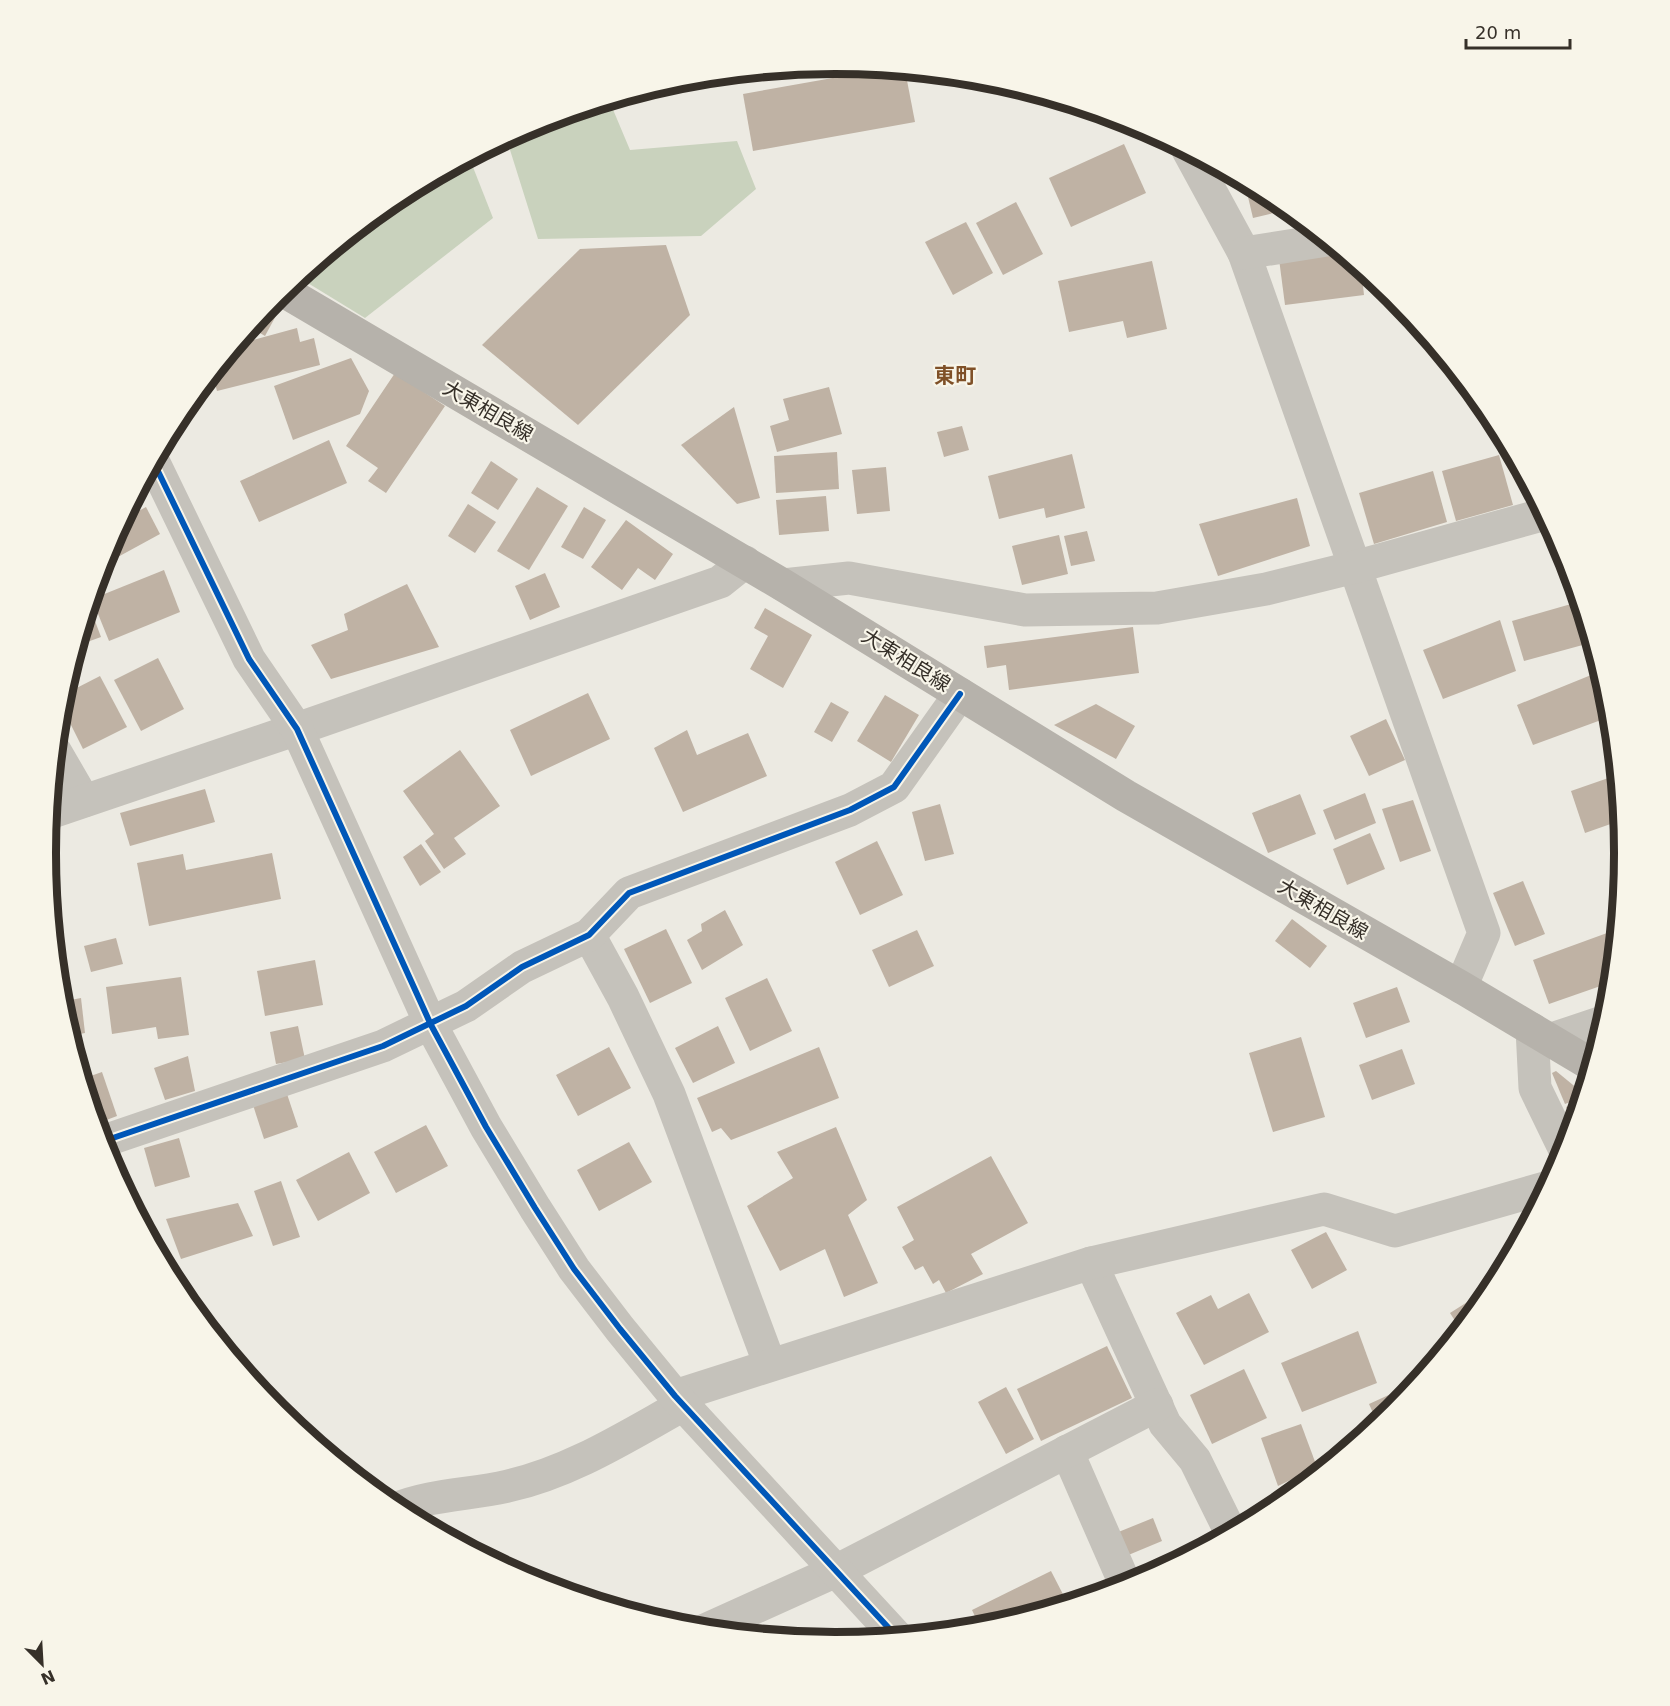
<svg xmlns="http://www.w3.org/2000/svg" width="1670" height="1706" font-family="'DejaVu Sans','Noto Sans JP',sans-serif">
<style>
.green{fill:#c9d2bd}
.building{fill:#bfb2a4}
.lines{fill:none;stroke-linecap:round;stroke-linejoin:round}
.minor{stroke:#c5c2bb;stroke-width:33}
.tertiary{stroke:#c5c2bb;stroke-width:33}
.secondary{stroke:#b6b2ab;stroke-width:33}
.cycleway-casing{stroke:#f8f5e9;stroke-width:10}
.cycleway{stroke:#0057b8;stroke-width:6}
.labels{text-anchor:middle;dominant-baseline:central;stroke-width:4.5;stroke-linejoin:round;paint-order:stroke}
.street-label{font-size:20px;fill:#363029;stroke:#f8f5e9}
.neighbourhood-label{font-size:21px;font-weight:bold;fill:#7f5027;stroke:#f8f5e9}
.rim{fill:none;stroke:#363029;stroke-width:8}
</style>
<rect width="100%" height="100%" fill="#eceae2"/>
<g class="green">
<path d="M791 67 643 101 639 91 681 78Z"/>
<path d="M609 100 630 150 737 141 756 189 701 236 538 239 506 137 533 123Z"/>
<path d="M469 157 493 218 365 318 298 277 396 196Z"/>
</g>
<g class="building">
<path d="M889 68 905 70 915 122 753 151 743 94Z"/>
<path d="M1124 144 1146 193 1071 227 1049 178Z"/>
<path d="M1244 180 1274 196 1290 209 1253 218Z"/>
<path d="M1016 202 1043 254 1003 275 976 223Z"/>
<path d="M966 222 993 273 953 295 925 242Z"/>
<path d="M666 245 690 315 578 425 482 345 580 249Z"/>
<path d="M1341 251 1361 268 1364 295 1285 305 1279 259Z"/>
<path d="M1152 261 1167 329 1127 338 1123 321 1069 332 1058 281Z"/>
<path d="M267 306 278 312 265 336 250 327Z"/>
<path d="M297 328 300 342 314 338 320 365 217 391 212 372 235 345Z"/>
<path d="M351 358 369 391 360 414 293 440 274 386Z"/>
<path d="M395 373 445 406 386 493 368 481 378 468 346 446Z"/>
<path d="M829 387 842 434 777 452 770 426 789 420 783 399Z"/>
<path d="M734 407 760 498 737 504 681 445Z"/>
<path d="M962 426 969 450 944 457 937 432Z"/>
<path d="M329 440 347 483 259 522 240 481Z"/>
<path d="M837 452 839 489 776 493 774 456Z"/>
<path d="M1072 454 1085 508 1046 518 1044 508 999 519 988 476Z"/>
<path d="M1499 455 1513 505 1456 521 1442 471Z"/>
<path d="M491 461 518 479 498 510 471 493Z"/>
<path d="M886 467 890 511 857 514 852 470Z"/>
<path d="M1433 471 1447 522 1374 544 1359 493Z"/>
<path d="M537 487 568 506 529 570 497 551Z"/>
<path d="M826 496 829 531 779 535 776 500Z"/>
<path d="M1297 498 1310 546 1218 576 1199 524Z"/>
<path d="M468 504 496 522 475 553 448 536Z"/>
<path d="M146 507 160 534 116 558 109 544 122 520Z"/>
<path d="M584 507 606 520 583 559 561 547Z"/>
<path d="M626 520 673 554 655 580 638 568 622 590 591 567Z"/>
<path d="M1087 531 1095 561 1071 566 1064 536Z"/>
<path d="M1059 535 1068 574 1022 585 1012 546Z"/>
<path d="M164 570 180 612 109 641 92 599Z"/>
<path d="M545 573 560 607 530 620 515 586Z"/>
<path d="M407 584 439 647 331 679 311 645 348 630 344 614Z"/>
<path d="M1578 602 1590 643 1524 661 1512 621Z"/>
<path d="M89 605 101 637 76 646Z"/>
<path d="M765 608 812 635 783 688 750 669 768 636 754 628Z"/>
<path d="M1500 620 1516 671 1443 699 1423 650Z"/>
<path d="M1133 627 1139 673 1009 690 1006 665 987 668 984 646Z"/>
<path d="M158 658 184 709 141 731 114 680Z"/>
<path d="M1601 671 1610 699 1612 716 1533 745 1517 705Z"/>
<path d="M100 676 127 727 83 749 60 703V699L61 696Z"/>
<path d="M588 693 610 739 531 776 510 730Z"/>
<path d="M885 695 919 715 891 762 857 741Z"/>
<path d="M831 702 849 712 832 742 814 732Z"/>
<path d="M1096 704 1135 726 1116 759 1054 725Z"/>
<path d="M1386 719 1405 760 1369 776 1350 736Z"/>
<path d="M687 730 697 755 748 733 767 776 683 812 654 748Z"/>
<path d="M460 750 500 806 454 838 466 854 444 869 425 841 434 834 403 791Z"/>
<path d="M1617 775 1622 820 1585 833 1571 791Z"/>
<path d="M205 789 215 822 130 846 120 813Z"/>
<path d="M1365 793 1376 823 1335 840 1323 810Z"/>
<path d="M1300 794 1316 834 1268 853 1252 813Z"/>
<path d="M1413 800 1431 851 1400 862 1382 809Z"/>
<path d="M940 804 954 854 925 861 912 812Z"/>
<path d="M1370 833 1385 869 1347 885 1333 849Z"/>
<path d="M877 841 903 895 860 915 835 862Z"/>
<path d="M421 844 441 872 420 886 403 857Z"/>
<path d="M272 853 281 899 149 926 137 863 183 854 186 870Z"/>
<path d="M1523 881 1545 934 1515 946 1493 893Z"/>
<path d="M725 910 743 945 702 970 687 940 702 931 701 924Z"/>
<path d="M51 912 61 949 55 950Z"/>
<path d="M1292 919 1327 946 1310 968 1275 941Z"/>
<path d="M666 929 692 983 650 1003 624 949Z"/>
<path d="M1618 929 1612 982 1549 1004 1533 960Z"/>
<path d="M917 930 934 966 889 987 872 950Z"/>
<path d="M116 938 123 964 91 972 84 946Z"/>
<path d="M315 960 323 1005 265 1016 257 971Z"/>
<path d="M181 977 189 1035 158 1039 156 1027 112 1034 106 987Z"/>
<path d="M767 978 792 1031 750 1051 725 998Z"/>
<path d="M1397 987 1410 1022 1366 1038 1353 1003Z"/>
<path d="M81 998 85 1033 69 1036 60 1002Z"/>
<path d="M298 1026 305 1059 276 1064 270 1032Z"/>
<path d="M718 1026 735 1063 693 1083 675 1048Z"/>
<path d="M1301 1037 1325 1117 1273 1132 1249 1053Z"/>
<path d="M609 1047 631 1088 578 1116 556 1075Z"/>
<path d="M819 1047 839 1098 731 1140 721 1128 712 1132 697 1098Z"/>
<path d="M1402 1049 1415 1084 1372 1100 1359 1065Z"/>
<path d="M188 1056 195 1091 165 1100 154 1068Z"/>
<path d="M1556 1071 1584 1094 1583 1097 1565 1104 1552 1073Z"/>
<path d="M102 1072 117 1116 96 1124 82 1079Z"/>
<path d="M286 1091 298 1127 264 1139 252 1102Z"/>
<path d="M1581 1101 1578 1113 1573 1127 1566 1107Z"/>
<path d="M426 1125 448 1166 396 1193 374 1152Z"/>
<path d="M836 1127 867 1200 848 1215 878 1283 844 1297 825 1249 780 1271 747 1206 793 1178 777 1152Z"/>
<path d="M179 1138 190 1177 155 1187 144 1148Z"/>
<path d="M629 1142 652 1182 599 1211 577 1170Z"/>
<path d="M349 1152 370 1193 318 1221 296 1180Z"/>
<path d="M991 1156 1028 1223 971 1254 983 1274 946 1293 939 1280 933 1284 923 1266 915 1270 902 1247 914 1240 897 1207Z"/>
<path d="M281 1181 300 1237 273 1246 254 1191Z"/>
<path d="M238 1203 253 1236 181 1259 166 1219Z"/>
<path d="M1326 1232 1347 1270 1312 1289 1291 1250Z"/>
<path d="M1491 1287 1493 1289 1492 1292 1461 1330 1450 1313Z"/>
<path d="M1249 1293 1269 1332 1204 1365 1176 1313 1211 1295 1218 1309Z"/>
<path d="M1358 1331 1377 1383 1302 1412 1281 1363Z"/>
<path d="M1107 1346 1132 1398 1041 1441 1017 1389Z"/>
<path d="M1244 1369 1267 1418 1212 1444 1190 1395Z"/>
<path d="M1006 1387 1034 1439 1006 1454 978 1402Z"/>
<path d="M1393 1393 1398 1406 1378 1424 1369 1404Z"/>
<path d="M1301 1424 1317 1467 1278 1486 1261 1438Z"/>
<path d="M1153 1518 1162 1541 1126 1556 1116 1533Z"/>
<path d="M1051 1571 1068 1604 981 1629 972 1610Z"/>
<path d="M1106 1587 1108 1592 1082 1600V1597Z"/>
</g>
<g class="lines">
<g class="minor">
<path d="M1188 150 1244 253 1484 933 1461 987"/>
<path d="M1244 253 1327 240"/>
<path d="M783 585 849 578 1025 610 1157 608 1266 589 1355 567 1545 514"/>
<path d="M55 751 84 801"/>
<path d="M49 813 297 729 720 582 745 562"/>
<path d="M589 935 623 997 669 1094 770 1365"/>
<path d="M1532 1029 1535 1088 1566 1152"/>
<path d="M1549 1040 1606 1021"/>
<path d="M101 1142 383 1046 466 1006 522 967 589 935 629 893 850 810 894 787 960 694"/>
<path d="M1091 1263 1165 1424 1195 1460 1231 1533"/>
<path d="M675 1396 1091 1263 1324 1209 1395 1231 1548 1187"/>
<path d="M1067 1451 1126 1586"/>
<path d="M395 1509C432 1494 469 1495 508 1486 571 1472 627 1436 683 1405"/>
<path d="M705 1630 836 1571 1157 1405"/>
</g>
<path class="tertiary" d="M153 461 249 659 297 729 431 1025 486 1127 535 1208 574 1269 620 1329 675 1396 897 1637"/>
<path class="secondary" d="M282 290 783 585 1126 796 1461 987 1592 1065"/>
<g class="cycleway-casing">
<g id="cycleway">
<path d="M153 461 249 659 297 729 431 1025 486 1127 535 1208 574 1269 620 1329 675 1396 897 1637"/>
<path d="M101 1142 383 1046 466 1006 522 967 589 935 629 893 850 810 894 787 960 694"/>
</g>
</g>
<use href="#cycleway" class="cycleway"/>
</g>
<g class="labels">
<g class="street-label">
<text transform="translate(488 411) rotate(30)">大東相良線</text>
<text transform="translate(906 660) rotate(32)">大東相良線</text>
<text transform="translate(1323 909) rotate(30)">大東相良線</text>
</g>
<g class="neighbourhood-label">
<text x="955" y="376">東町</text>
</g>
</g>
<path d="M0 0H1670V1706H0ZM56 853a779 779 0 1 1 1558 0a779 779 0 1 1-1558 0Z" fill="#f8f5e9" fill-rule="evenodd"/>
<path class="rim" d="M56 853a779 779 0 1 1 1558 0a779 779 0 1 1-1558 0Z"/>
<g transform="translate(42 1664) rotate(156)" stroke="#f8f5e9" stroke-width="4.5" paint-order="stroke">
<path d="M0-4.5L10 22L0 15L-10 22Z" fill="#363029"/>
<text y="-9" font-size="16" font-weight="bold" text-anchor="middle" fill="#363029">N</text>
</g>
<path d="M1466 39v9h104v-9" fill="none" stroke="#363029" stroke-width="3"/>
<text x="1475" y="39" font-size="18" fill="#363029" stroke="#f8f5e9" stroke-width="4.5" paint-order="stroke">20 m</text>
</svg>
